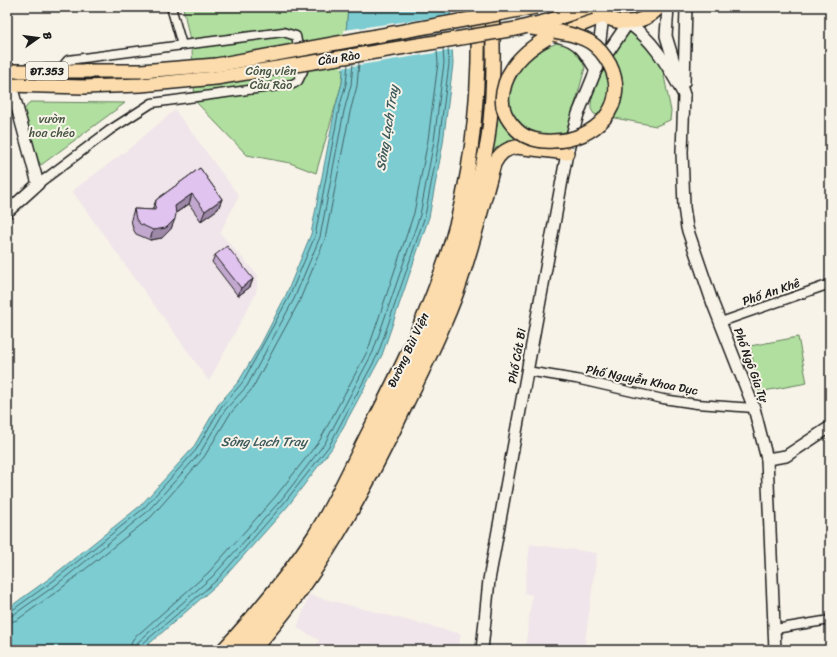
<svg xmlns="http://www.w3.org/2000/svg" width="837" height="657" font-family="Sriracha,sans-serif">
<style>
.built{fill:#f0e5ea}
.green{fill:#b0df9f;stroke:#667e5e}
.water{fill:#7bccd2;stroke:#558689}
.pier{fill:#f7f3e8}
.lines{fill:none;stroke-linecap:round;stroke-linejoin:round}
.shore{stroke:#426265;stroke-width:1}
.street-casing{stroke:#1c1c1c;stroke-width:11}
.secondary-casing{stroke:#1c1c1c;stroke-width:14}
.primary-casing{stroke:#1c1c1c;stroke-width:16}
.street{stroke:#f7f3e8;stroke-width:8}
.secondary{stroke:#f7f3e8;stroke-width:11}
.primary{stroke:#fcdcac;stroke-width:13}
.primary-bridge-casing{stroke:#1c1c1c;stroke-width:16;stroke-linecap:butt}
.primary-bridge{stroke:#fcdcac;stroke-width:13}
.wall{fill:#c2a8ce;stroke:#1c1c1c}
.shaded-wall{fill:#9e88a8;stroke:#1c1c1c}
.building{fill:#e1c3f0;stroke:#1c1c1c}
.labels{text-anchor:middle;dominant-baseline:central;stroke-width:4;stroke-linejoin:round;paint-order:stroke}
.shield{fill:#f7f3e8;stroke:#5e5c59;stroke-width:1}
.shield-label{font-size:11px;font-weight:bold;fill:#1c1c1c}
.street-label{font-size:12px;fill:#1c1c1c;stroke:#f7f3e8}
.park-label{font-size:12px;fill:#485643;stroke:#f7f3e8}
.water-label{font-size:13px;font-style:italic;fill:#3d5a5c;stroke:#f7f3e8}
</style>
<rect width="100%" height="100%" fill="#f7f3e8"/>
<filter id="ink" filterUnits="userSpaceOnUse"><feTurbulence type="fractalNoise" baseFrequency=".025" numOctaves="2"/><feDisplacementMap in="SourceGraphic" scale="8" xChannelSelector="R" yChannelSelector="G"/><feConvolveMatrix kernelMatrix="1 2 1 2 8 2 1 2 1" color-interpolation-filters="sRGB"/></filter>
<g filter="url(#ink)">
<g class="built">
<path d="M175 110 239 196 220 233 258 275 256 293 209 381 72 191 126 151Z"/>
<path d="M530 544 597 553 584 650H525L532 595 524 593Z"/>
<path d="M309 595 461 634 458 650H314L319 640 297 628Z"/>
</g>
<g class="green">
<path d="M183 7H348L342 83 316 173 290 163 247 155 195 101 192 51Z"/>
<path d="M633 31 661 61 671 111 670 120 656 126 594 114 591 109C590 86 611 40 633 31Z"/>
<path d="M557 43H567L578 51 585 68 564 144 515 141 501 145 492 157 496 107 510 89 523 65 543 49Z"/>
<path d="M30 102 125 103 41 165 31 149 24 110Z"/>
<path d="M798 337 807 383 759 392 750 346Z"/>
</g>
<path class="water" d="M348 7H450L453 64 443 143 429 217 382 355 332 448 288 506 220 582 142 650H7V609L50 578 140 506 193 448 218 405 239 381 261 344 286 295 311 234 335 109 342 83Z"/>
<path class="pier" d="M452 15 454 50 341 68 344 30Z"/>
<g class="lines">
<g class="shore">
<path d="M7 612 11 611 53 581 143 509 196 450 221 407 242 383 289 297 315 236 339 109 346 84 348 64"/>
<path d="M7 617 13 615 56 585 147 512 200 453 225 410 247 386 294 299 320 237 344 111 351 85 353 63"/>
<path d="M7 623 17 620 59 590 151 517 204 457 230 414 252 389 299 302 325 239 350 112 357 86 359 62"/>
<path d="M129 650 133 639 209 572 276 496 320 440 368 350 414 213 428 140 438 63 437 50"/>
<path d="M135 650 138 642 213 576 281 500 325 443 373 352 420 215 434 141 444 63 443 49"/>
<path d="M140 650 141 645 217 580 284 503 329 446 378 354 425 216 439 142 449 64 448 48"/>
</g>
<g class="street-casing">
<g id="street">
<path d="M171 7 182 45"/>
<path d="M38 184 110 130 152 103 293 84 298 81 303 71 296 36 283 32 68 60 59 71"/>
<path d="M721 322 830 284"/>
<path d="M527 371 576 379 663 399 697 404 754 408"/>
<path d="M775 629 830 620"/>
</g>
</g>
<g class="secondary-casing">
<g id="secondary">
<path d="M668 7 666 36 684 95 682 152 684 207 687 228 713 304 754 408 767 459 775 650"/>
<path d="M560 37C579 41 586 54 596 70"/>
<path d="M598 56 603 16"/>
<path d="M684 82 686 7"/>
<path d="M7 212 38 184 11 85"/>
<path d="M767 459 786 456 830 427"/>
<path d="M482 650 489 580 567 153 578 114 596 70 628 23C655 41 668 67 684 95"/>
</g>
</g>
<g class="primary-casing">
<g id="primary">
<path d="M594 7C611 27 642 27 659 7"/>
<path d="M556 35 603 16"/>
<path d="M7 71H86"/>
<path d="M7 85 84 87"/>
<path d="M223 650C256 614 287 577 314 536 334 504 350 469 367 435 399 373 430 310 451 243 474 167 480 86 478 7"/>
<path d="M238 650C301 585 342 511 382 431 420 355 452 283 473 200 478 180 485 159 488 138 494 95 494 51 492 7"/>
<path d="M253 650C319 577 364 493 406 405 424 368 443 331 457 292 472 250 482 207 494 164 499 154 505 149 516 147L567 153"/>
</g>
</g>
<use href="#street" class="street"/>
<use href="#secondary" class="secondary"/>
<use href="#primary" class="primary"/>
<g class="primary-bridge-casing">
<g id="primary-bridge">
<path d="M531 28C551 31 572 32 590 42 598 47 605 56 610 65 630 106 594 141 553 141 541 142 526 139 517 130 506 119 500 108 503 92 507 67 526 50 547 38"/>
<path d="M86 71H141L216 65 536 7"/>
<path d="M84 87 141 85 216 78 516 29 551 20 591 7"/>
</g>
</g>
<use href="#primary-bridge" class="primary-bridge"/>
</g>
<g class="wall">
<path d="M200 168 222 199 218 209 201 221 189 204 176 213 171 229 162 238 150 240 136 234 133 229 131 219 134 209 152 210 156 200Z"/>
<path d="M215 255 253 279 250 287 238 296 212 262Z"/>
</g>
<g class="shaded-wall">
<path d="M192 194 189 204 171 216 175 206Z"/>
<path d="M222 199 218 209 201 221 205 211Z"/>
<path d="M175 219 171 229 162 238 150 240 153 230Z"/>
<path d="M253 279 250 287 238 296 241 288Z"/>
</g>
<g class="building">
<path d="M200 168 222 199 205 211 192 194 175 206 176 214 175 219 166 228 153 230 140 224 136 219 134 209 155 210 156 200Z"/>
<path d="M227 246 253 279 241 288 215 255Z"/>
</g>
</g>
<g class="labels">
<rect class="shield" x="26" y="62" width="42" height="18" rx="3"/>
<g class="shield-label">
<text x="47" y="71">ĐT.353</text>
</g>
<g class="street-label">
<text transform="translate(339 58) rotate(-9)">Cầu Rào</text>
<text transform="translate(771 292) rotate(-19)">Phố An Khê</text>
<text transform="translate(408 350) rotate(-65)">Đường Bùi Viện</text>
<text transform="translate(517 356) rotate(-80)">Phố Cát Bi</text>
<text transform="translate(751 365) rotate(70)">Phố Ngô Gia Tự</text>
<text transform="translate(642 380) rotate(11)">Phố Nguyễn Khoa Dục</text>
</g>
<g class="park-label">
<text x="271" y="71">Công viên<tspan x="271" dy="14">Cầu Rào</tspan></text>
<text x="52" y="119">vườn<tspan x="52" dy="14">hoa chéo</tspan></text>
</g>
<g class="water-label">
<text transform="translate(387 128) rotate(-81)">Sông Lạch Tray</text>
<text x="264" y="441">Sông Lạch Tray</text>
</g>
</g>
<rect width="837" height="657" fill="none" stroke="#f7f3e8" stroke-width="24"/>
<rect x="12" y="12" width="813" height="633" fill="none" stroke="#1c1c1c" stroke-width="1.5" filter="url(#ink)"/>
<g transform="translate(38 38) rotate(76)" stroke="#f7f3e8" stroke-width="3" paint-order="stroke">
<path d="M0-3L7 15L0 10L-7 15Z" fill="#1c1c1c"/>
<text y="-6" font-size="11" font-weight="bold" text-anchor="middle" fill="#1c1c1c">B</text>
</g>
</svg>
